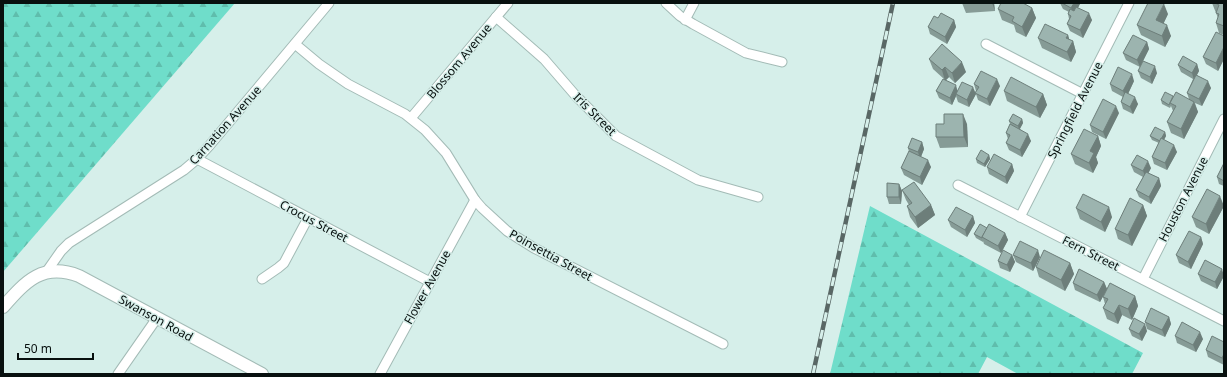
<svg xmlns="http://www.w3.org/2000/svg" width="1227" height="377" font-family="'Noto Sans',sans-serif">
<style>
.forest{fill:url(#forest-firs)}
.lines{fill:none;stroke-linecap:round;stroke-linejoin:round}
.minor-casing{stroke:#a3bbb6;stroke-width:11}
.tertiary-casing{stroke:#a3bbb6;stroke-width:14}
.minor{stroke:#fff;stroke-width:9}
.tertiary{stroke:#fff;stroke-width:12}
.rail-casing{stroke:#596765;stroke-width:4.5}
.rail{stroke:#d6efea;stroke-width:3;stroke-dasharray:9;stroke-linecap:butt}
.wall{fill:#869b96}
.shaded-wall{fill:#6d7e7a}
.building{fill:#9cb4af;stroke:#6d7e7a}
.labels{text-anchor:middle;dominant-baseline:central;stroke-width:3;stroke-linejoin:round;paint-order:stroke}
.street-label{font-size:12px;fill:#08100f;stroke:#d6efea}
</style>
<defs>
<pattern id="forest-firs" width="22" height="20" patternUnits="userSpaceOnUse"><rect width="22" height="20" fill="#6fddca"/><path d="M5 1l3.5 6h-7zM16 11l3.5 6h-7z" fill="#5fbdac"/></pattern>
</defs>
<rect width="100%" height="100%" fill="#d6efea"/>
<g class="forest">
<path d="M3 3H235L3 272Z"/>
<path d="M870 206 1143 353 1132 374H1018L987 357 978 374H830Z"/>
</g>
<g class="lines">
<g class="minor-casing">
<g id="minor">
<path d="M666 3 680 16 693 24 746 53 782 62"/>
<path d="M496 17 544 59 576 96 616 136 698 180 758 197"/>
<path d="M685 20 694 3"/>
<path d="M295 44 319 64 348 84 405 114 425 130 446 153 475 200 482 208 507 231 534 248 723 344"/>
<path d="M986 44 1083 94"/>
<path d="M411 118 508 3"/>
<path d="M197 159 430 282"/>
<path d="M958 185 1224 321"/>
<path d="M1020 217 1129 3"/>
<path d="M47 271 61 251 69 243 184 170 197 159 209 146 329 3"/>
<path d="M262 279 278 268 284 263 308 218"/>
<path d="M1143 279 1224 119"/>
<path d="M118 374 157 318"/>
<path d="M380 374 475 200"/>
</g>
</g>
<g class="tertiary-casing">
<path id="tertiary" d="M3 307C26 281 43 262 79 276L262 374"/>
</g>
<use href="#minor" class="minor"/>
<use href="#tertiary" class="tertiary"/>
<g class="rail-casing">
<path id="rail" d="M813 374 893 3"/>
</g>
<use href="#rail" class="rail"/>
</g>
<g class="wall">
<path d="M962 3H994L995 11 966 13Z"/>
<path d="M1060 3H1080L1078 8 1092 20 1083 38 1070 31 1067 24 1069 19 1068 14 1069 12 1063 9Z"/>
<path d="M1212 3H1224V35L1219 33 1216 23 1218 18Z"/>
<path d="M1032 8 1036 18 1026 37 1016 32 1014 25 1002 20 998 9Z"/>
<path d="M1168 14 1163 24 1171 36 1165 47 1141 35 1137 25Z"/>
<path d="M938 18 954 20 956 27 947 44 930 34 928 27Z"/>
<path d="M1068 35 1069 40 1073 41 1076 52 1071 62 1042 48 1038 38Z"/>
<path d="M1224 36V59L1218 71 1206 64 1203 57Z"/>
<path d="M1147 42 1149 49 1140 67 1126 60 1123 53Z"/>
<path d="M929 59 966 72 955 83 949 77 946 80 958 91 975 93 976 91 974 84 1000 86 990 106 978 100 976 94 969 107 958 102 956 96 952 105 939 98 936 91 944 79 933 69Z"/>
<path d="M1197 64 1199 71 1197 75 1211 88 1202 106 1195 103 1198 112 1184 139 1171 133 1167 122 1173 111 1171 106 1170 108 1162 104 1161 100 1189 99 1187 93 1193 79 1181 72 1178 65Z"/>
<path d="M1138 71 1157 73 1152 84 1141 78Z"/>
<path d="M1134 81 1128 94 1138 104 1133 114 1123 109 1121 102 1123 97 1112 91 1110 84Z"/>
<path d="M1004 91 1043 94 1047 105 1040 118 1007 101Z"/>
<path d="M1119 113 1106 139 1092 132 1090 125Z"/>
<path d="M1022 119 1023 123 1020 129 1031 141 1022 157 1009 150 1006 143 1008 139 1006 133 1010 124 1009 121Z"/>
<path d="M967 124 968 147 940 148 936 137Z"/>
<path d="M1165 132 1166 136 1164 140 1177 152 1167 170 1154 164 1152 157 1159 143 1152 140 1150 136Z"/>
<path d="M1098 136 1101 146 1096 157 1098 163 1093 173 1075 164 1071 154Z"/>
<path d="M922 142 924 149 921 157 931 167 922 185 904 175 901 168 909 152 908 148Z"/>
<path d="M989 155 990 159 985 167 977 163 976 159Z"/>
<path d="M1224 163V186L1219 184 1217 177Z"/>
<path d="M1012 164 1014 171 1007 184 989 174 987 167Z"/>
<path d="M1131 165 1151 168 1148 173 1159 178 1161 186 1151 204 1139 197 1136 190 1143 177 1134 172Z"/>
<path d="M899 184 902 191 901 204H889L887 197Z"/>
<path d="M902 190 931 205 935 215 918 228 910 217 907 206 909 205 906 200Z"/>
<path d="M1143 205 1147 216 1132 246 1118 239 1115 229Z"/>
<path d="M1224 206 1209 234 1196 227 1192 217Z"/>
<path d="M1076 208 1112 217 1105 232 1080 219Z"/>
<path d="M973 216 975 223 967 237 951 227 948 220Z"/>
<path d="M987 228 1005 233 1008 240 1001 253 984 244 983 241V242L976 238 974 234Z"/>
<path d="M1201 237 1203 244 1191 269 1179 263 1176 255Z"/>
<path d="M1012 255 1015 262 1010 272 1000 268 998 261Z"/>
<path d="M1013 255 1040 257 1033 271 1016 262Z"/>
<path d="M1070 263 1074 274 1065 291 1039 277 1036 267Z"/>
<path d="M1198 274 1224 275V276L1217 289 1201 281Z"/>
<path d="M1104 282 1107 289 1100 302 1075 290 1073 283Z"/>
<path d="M1135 296 1138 306 1132 320 1122 315 1118 324 1107 319 1103 308 1105 304 1103 297Z"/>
<path d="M1169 317 1171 324 1165 337 1147 329 1145 322Z"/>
<path d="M1129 329 1147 331 1142 341 1132 336Z"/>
<path d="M1175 336 1203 339 1196 352 1177 343Z"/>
<path d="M1224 342V365L1208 357 1206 350Z"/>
</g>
<g class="shaded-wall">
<path d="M992 3H994L995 11Z"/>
<path d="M1074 3 1080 4 1074 15 1071 8Z"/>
<path d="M1164 4 1168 14 1160 31 1156 20Z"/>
<path d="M1032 8 1036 18 1026 37 1022 27Z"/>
<path d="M1089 13 1092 20 1083 38 1080 30Z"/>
<path d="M954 20 956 27 947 44 945 37Z"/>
<path d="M1167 25 1171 36 1165 47 1162 36Z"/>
<path d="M1068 35 1071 45 1073 41 1076 52 1071 62 1067 52 1066 38Z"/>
<path d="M1147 42 1149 49 1140 67 1137 60Z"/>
<path d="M1224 47V59L1218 71 1216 63Z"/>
<path d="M962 62 966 72 955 83 952 73Z"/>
<path d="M1197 64 1199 71 1194 80 1192 73Z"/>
<path d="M1155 66 1157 73 1152 84 1150 77Z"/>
<path d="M945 67 949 77 945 81 942 70Z"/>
<path d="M1132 74 1134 81 1126 98 1123 91Z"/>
<path d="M997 79 1000 86 990 106 987 99Z"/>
<path d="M1208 81 1211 88 1202 106 1199 99Z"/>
<path d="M956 85 958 93 956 94V96L952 105 950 98Z"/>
<path d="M973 87 976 94 969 107 967 100Z"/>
<path d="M1043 94 1047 105 1040 118 1036 107Z"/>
<path d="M1135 97 1138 104 1133 114 1130 107Z"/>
<path d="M1194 102 1198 112 1184 139 1181 129Z"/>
<path d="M1116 106 1119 113 1106 139 1103 132Z"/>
<path d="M963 114 967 124 968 147 964 137Z"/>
<path d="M1022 119 1023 123 1019 130 1018 126Z"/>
<path d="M1165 132 1166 136 1161 145 1160 141Z"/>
<path d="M1028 134 1031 141 1022 157 1020 150Z"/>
<path d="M1098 136 1101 146 1096 157 1098 163 1093 173 1089 163 1090 151Z"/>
<path d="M922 142 924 149 920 159 918 152Z"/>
<path d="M1174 145 1177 152 1167 170 1165 163Z"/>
<path d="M989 155 990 159 985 167 984 164Z"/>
<path d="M928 160 931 167 922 185 920 177Z"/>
<path d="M1148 161 1151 168 1146 178 1143 171Z"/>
<path d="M1012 164 1014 171 1007 184 1005 177Z"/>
<path d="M1159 178 1161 186 1151 204 1149 197Z"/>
<path d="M899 184 902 191 901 204 899 197Z"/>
<path d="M1220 196 1224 206 1209 234 1206 224Z"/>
<path d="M931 205 935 215 918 228 915 217Z"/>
<path d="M1143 205 1147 216 1132 246 1128 235Z"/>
<path d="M1109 207 1112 217 1105 232 1101 222Z"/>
<path d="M973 216 975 223 967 237 965 230Z"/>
<path d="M1005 233 1008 240 1001 253 998 246Z"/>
<path d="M1201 237 1203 244 1191 269 1188 262Z"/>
<path d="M1038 250 1040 257 1033 271 1031 263Z"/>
<path d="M1012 255 1015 262 1010 272 1007 265Z"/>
<path d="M1070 263 1074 274 1065 291 1061 280Z"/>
<path d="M1222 269 1224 276 1217 289 1215 282Z"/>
<path d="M1104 282 1107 289 1100 302 1097 295Z"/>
<path d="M1135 296 1138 306 1132 320 1128 309Z"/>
<path d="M1119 305 1122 315 1118 324 1114 314Z"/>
<path d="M1169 317 1171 324 1165 337 1162 330Z"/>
<path d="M1145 324 1147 331 1142 341 1139 334Z"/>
<path d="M1200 332 1203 339 1196 352 1193 345Z"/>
<path d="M1224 354V364L1222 358Z"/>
</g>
<g class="building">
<path d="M1001 3H1023L1032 8 1022 27 1012 21 1014 17 998 9Z"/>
<path d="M1062 3H1074L1071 8Z"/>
<path d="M1148 3H1162L1164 4 1156 20 1167 25 1162 36 1137 25Z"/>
<path d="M1215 3H1223V4H1224V26L1216 23 1219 14 1216 13 1219 5Z"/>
<path d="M1076 7 1089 13 1080 30 1067 24 1071 16 1068 14 1070 9 1074 11Z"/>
<path d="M941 13 954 20 945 37 928 27 934 16 938 18Z"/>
<path d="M1045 24 1068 35 1066 38 1073 41 1067 52 1038 38Z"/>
<path d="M1216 32 1224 36V47L1216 63 1203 57Z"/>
<path d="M1133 35 1147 42 1137 60 1123 53Z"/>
<path d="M942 44 962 62 952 73 945 67 942 70 929 59Z"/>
<path d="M1183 56 1197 64 1192 73 1178 65Z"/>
<path d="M1143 61 1155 66 1150 77 1138 71Z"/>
<path d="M1118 67 1132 74 1123 91 1110 84Z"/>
<path d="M981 71 997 79 987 99 975 93 979 87 974 84Z"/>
<path d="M1196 75 1208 81 1199 99 1187 93Z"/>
<path d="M1011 77 1043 94 1036 107 1004 91Z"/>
<path d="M943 79 956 85 950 98 936 91Z"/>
<path d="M962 82 973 87 967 100 956 94Z"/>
<path d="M1125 92 1135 97 1130 107 1121 102Z"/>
<path d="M1165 92 1173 96 1169 105 1161 100Z"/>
<path d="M1176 92 1194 102 1181 129 1167 122 1176 106 1170 103Z"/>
<path d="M1103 99 1116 106 1103 132 1090 125Z"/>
<path d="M944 114H963L964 137H936V124H944Z"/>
<path d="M1013 114 1022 119 1018 126 1009 121Z"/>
<path d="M1010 124 1028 134 1020 150 1006 143 1010 135 1006 133Z"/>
<path d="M1155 127 1165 132 1160 141 1150 136Z"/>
<path d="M1084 129 1098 136 1090 151 1094 153 1089 163 1071 154Z"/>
<path d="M912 138 922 142 918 152 908 148Z"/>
<path d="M1161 138 1174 145 1165 163 1152 157Z"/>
<path d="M981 150 989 155 984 164 976 159Z"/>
<path d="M909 151 928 160 920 177 901 168Z"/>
<path d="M994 154 1012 164 1005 177 987 167Z"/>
<path d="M1137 155 1148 161 1143 171 1131 165Z"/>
<path d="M1224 163V181L1217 177Z"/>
<path d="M1146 172 1159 178 1149 197 1136 190Z"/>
<path d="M914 182 931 205 915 217 907 206 912 203 902 190Z"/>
<path d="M887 183 899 184V197H887Z"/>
<path d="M1207 189 1220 196 1206 224 1192 217Z"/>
<path d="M1083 194 1109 207 1101 222 1076 208Z"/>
<path d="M1130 198 1143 205 1128 235 1115 229Z"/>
<path d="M956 207 973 216 965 230 948 220Z"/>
<path d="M980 224 987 228 982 237V238L974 234Z"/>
<path d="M989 224 1005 233 998 246 982 237Z"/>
<path d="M1189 231 1201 237 1188 262 1176 255Z"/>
<path d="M1020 241 1038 250 1031 263 1013 255Z"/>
<path d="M1003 250 1012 255 1007 265 998 261Z"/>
<path d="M1044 250 1070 263 1061 280 1036 267Z"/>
<path d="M1205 260 1222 269 1215 282 1198 274Z"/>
<path d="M1079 269 1104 282 1097 295 1073 283Z"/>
<path d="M1110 283 1135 296 1128 309 1119 305 1114 314 1103 308 1108 299 1103 297Z"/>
<path d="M1151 308 1169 317 1162 330 1145 322Z"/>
<path d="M1134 318 1145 324 1139 334 1129 329Z"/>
<path d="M1182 322 1200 332 1193 345 1175 336Z"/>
<path d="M1212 336 1224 342V354L1222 358 1206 350Z"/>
</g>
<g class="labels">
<g class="street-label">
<text transform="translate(459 61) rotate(-50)">Blossom Avenue</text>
<text transform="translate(1075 110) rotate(-63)">Springfield Avenue</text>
<text transform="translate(595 114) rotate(45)">Iris Street</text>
<text transform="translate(225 125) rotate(-48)">Carnation Avenue</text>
<text transform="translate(1183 199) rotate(-63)">Houston Avenue</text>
<text transform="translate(314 221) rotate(28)">Crocus Street</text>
<text transform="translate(1091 253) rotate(27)">Fern Street</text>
<text transform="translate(551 255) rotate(29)">Poinsettia Street</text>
<text transform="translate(427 287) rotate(-61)">Flower Avenue</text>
<text transform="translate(156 318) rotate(29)">Swanson Road</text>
</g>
</g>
<rect width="1227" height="377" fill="none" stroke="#08100f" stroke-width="8"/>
<path d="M18 353v6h75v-6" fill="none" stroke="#08100f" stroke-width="2"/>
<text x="24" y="353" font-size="12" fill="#08100f" stroke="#d6efea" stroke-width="3" paint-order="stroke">50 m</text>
</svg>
